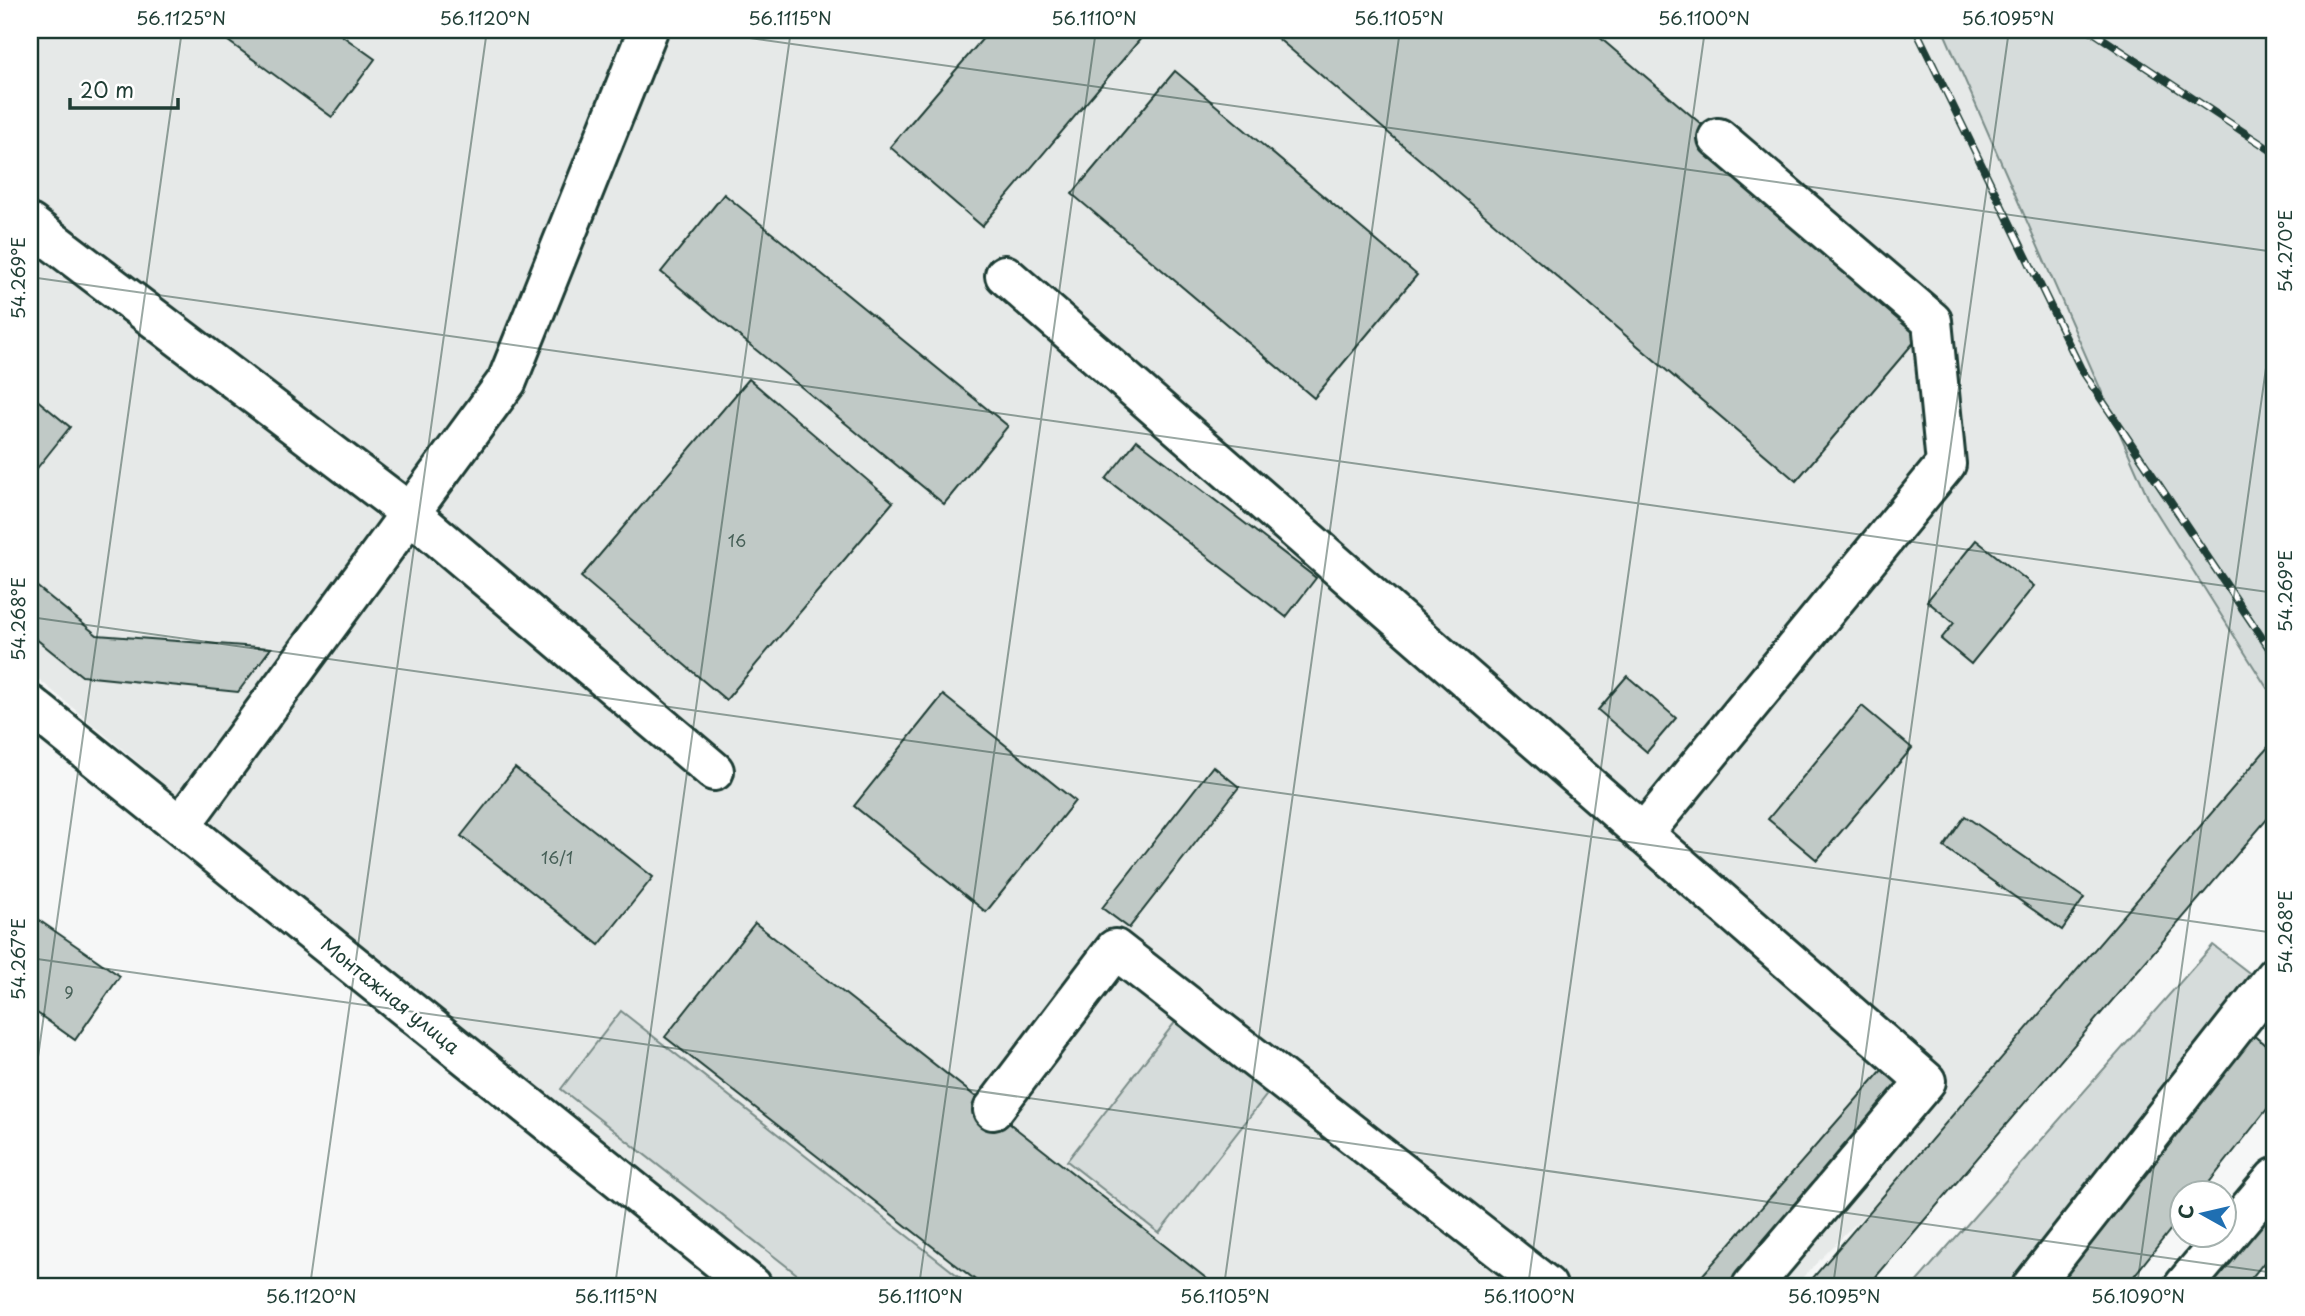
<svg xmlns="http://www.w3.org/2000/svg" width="2305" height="1316" font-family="'Playpen Sans',sans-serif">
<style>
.built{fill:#e6e9e8}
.green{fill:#d6dcdb;stroke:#7a8c88;stroke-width:2}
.building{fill:#c0c9c6;stroke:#1f3d34;stroke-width:2}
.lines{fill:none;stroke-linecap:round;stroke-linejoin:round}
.minor-casing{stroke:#1f3d34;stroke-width:44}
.minor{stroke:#fff;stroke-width:38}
.rail-casing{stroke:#1f3d34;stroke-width:8}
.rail{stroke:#fff;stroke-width:5;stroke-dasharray:16;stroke-linecap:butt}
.ticks{fill:none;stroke:#1f3d34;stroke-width:2;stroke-opacity:0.45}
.labels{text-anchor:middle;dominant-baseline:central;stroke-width:5;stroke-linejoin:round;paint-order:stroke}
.number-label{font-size:16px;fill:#476058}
.street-label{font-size:19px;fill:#1f3d34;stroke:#fff}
.neatline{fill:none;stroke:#1f3d34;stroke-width:2.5}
.ticks-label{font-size:18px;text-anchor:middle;fill:#1f3d34}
</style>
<rect width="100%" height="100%" fill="#f6f7f7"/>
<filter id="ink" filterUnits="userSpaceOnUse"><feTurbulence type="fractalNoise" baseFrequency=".0143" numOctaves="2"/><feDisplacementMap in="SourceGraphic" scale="14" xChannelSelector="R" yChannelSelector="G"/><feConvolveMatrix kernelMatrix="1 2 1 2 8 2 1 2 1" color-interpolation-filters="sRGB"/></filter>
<g filter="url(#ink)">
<path class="built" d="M30 30H2275V801L1794 1286H764L30 672Z"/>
<g class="green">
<path d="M1943 30H2275V693L2267 688 2150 502Z"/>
<path d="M2213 945 2257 979 2226 1021 2008 1286H1913Z"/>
<path d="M621 1011 971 1286H812L561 1089Z"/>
<path d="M1180 1016 1272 1088 1159 1233 1067 1161Z"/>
</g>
<g class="building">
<path d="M213 30H334L375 59 332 117Z"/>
<path d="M990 30H1148L982 226 890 147Z"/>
<path d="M1268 30H1591L1932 321 1796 481Z"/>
<path d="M1175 71 1417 275 1314 398 1072 194Z"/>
<path d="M724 194 1008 426 944 504 661 272Z"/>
<path d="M749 379 893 502 726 700 581 577Z"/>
<path d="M30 394 70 427 30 477Z"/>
<path d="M1137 440 1316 578 1286 617 1106 479Z"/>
<path d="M1976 540 2034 586 1971 664 1941 639 1954 623 1927 601Z"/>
<path d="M30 581 97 635 271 648 238 692 82 676 30 634Z"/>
<path d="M1627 676 1676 718 1647 752 1598 710Z"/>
<path d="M943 695 1075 801 986 912 854 806Z"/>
<path d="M1862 706 1912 748 1817 860 1768 819Z"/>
<path d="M2275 739V810L1868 1286H1806Z"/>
<path d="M1213 766 1239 787 1129 928 1102 908Z"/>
<path d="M515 768 653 877 599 945 461 836Z"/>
<path d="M1965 816 2084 898 2062 930 1944 847Z"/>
<path d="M30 914 120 976 75 1040 30 1008Z"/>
<path d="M755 923 1216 1286H983L665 1037Z"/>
<path d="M2241 1025 2275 1053V1099L2200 1194H2182V1215L2126 1286H2033Z"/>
<path d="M1896 1054 1926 1081 1746 1286H1693Z"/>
<path d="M2275 1180V1249L2245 1286H2189Z"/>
</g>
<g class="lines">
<g class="minor-casing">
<g id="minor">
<path d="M30 224 410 513 714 771"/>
<path d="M1005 275 1926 1081 1752 1286"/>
<path d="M30 705 752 1286"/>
<path d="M181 825 507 381 648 30"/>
<path d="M1643 834 1946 464 1932 321 1718 138"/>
<path d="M993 1110 1115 949 1547 1286"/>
<path d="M2032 1286 2275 976"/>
<path d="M2184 1286 2275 1178"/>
</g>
</g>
<use href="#minor" class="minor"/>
<g class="rail-casing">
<g id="rail">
<path d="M1916 30 2081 369 2275 657"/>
<path d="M2090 30 2275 153"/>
</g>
</g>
<use href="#rail" class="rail"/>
</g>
</g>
<path class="ticks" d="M692 30 2275 252M30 277 2275 593M30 617 2275 933M30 958 2275 1273M30 1114 182 30M310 1286 487 30M615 1286 791 30M919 1286 1096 30M1224 1286 1400 30M1528 1286 1705 30M1833 1286 2009 30M2137 1286 2275 304"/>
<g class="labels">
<g class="number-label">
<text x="737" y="540">16</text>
<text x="557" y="857">16/1</text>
<text x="69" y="992">9</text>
</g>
<g class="street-label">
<text transform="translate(391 995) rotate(39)">Монтажная улица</text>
</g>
</g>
<rect width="2305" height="1316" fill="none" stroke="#fff" stroke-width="77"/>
<g transform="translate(2203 1214) rotate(278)"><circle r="33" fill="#ffffff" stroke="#a5b1ae" stroke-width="2"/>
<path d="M0-5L12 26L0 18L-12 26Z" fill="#1f6fb2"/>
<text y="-10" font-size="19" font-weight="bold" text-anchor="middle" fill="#1f3d34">С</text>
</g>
<path d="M70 98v10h108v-10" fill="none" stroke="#1f3d34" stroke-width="3.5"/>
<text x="80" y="98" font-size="21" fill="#1f3d34" stroke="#ffffff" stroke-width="5" paint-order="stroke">20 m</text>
<rect x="38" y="38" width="2228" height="1240" class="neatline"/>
<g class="ticks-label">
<text x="181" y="25">56.1125°N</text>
<text x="485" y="25">56.1120°N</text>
<text x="790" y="25">56.1115°N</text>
<text x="1094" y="25">56.1110°N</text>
<text x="1399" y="25">56.1105°N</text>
<text x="1704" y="25">56.1100°N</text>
<text x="2008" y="25">56.1095°N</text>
<text transform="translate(2286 251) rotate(-90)" y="6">54.270°E</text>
<text transform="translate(19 278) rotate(-90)" y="6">54.269°E</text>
<text transform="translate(2286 591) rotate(-90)" y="6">54.269°E</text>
<text transform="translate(19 619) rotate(-90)" y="6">54.268°E</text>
<text transform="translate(2286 932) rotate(-90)" y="6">54.268°E</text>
<text transform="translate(19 959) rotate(-90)" y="6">54.267°E</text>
<text x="311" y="1303">56.1120°N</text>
<text x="616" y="1303">56.1115°N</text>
<text x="920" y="1303">56.1110°N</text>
<text x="1225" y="1303">56.1105°N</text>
<text x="1529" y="1303">56.1100°N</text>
<text x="1834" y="1303">56.1095°N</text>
<text x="2138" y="1303">56.1090°N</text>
</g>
</svg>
